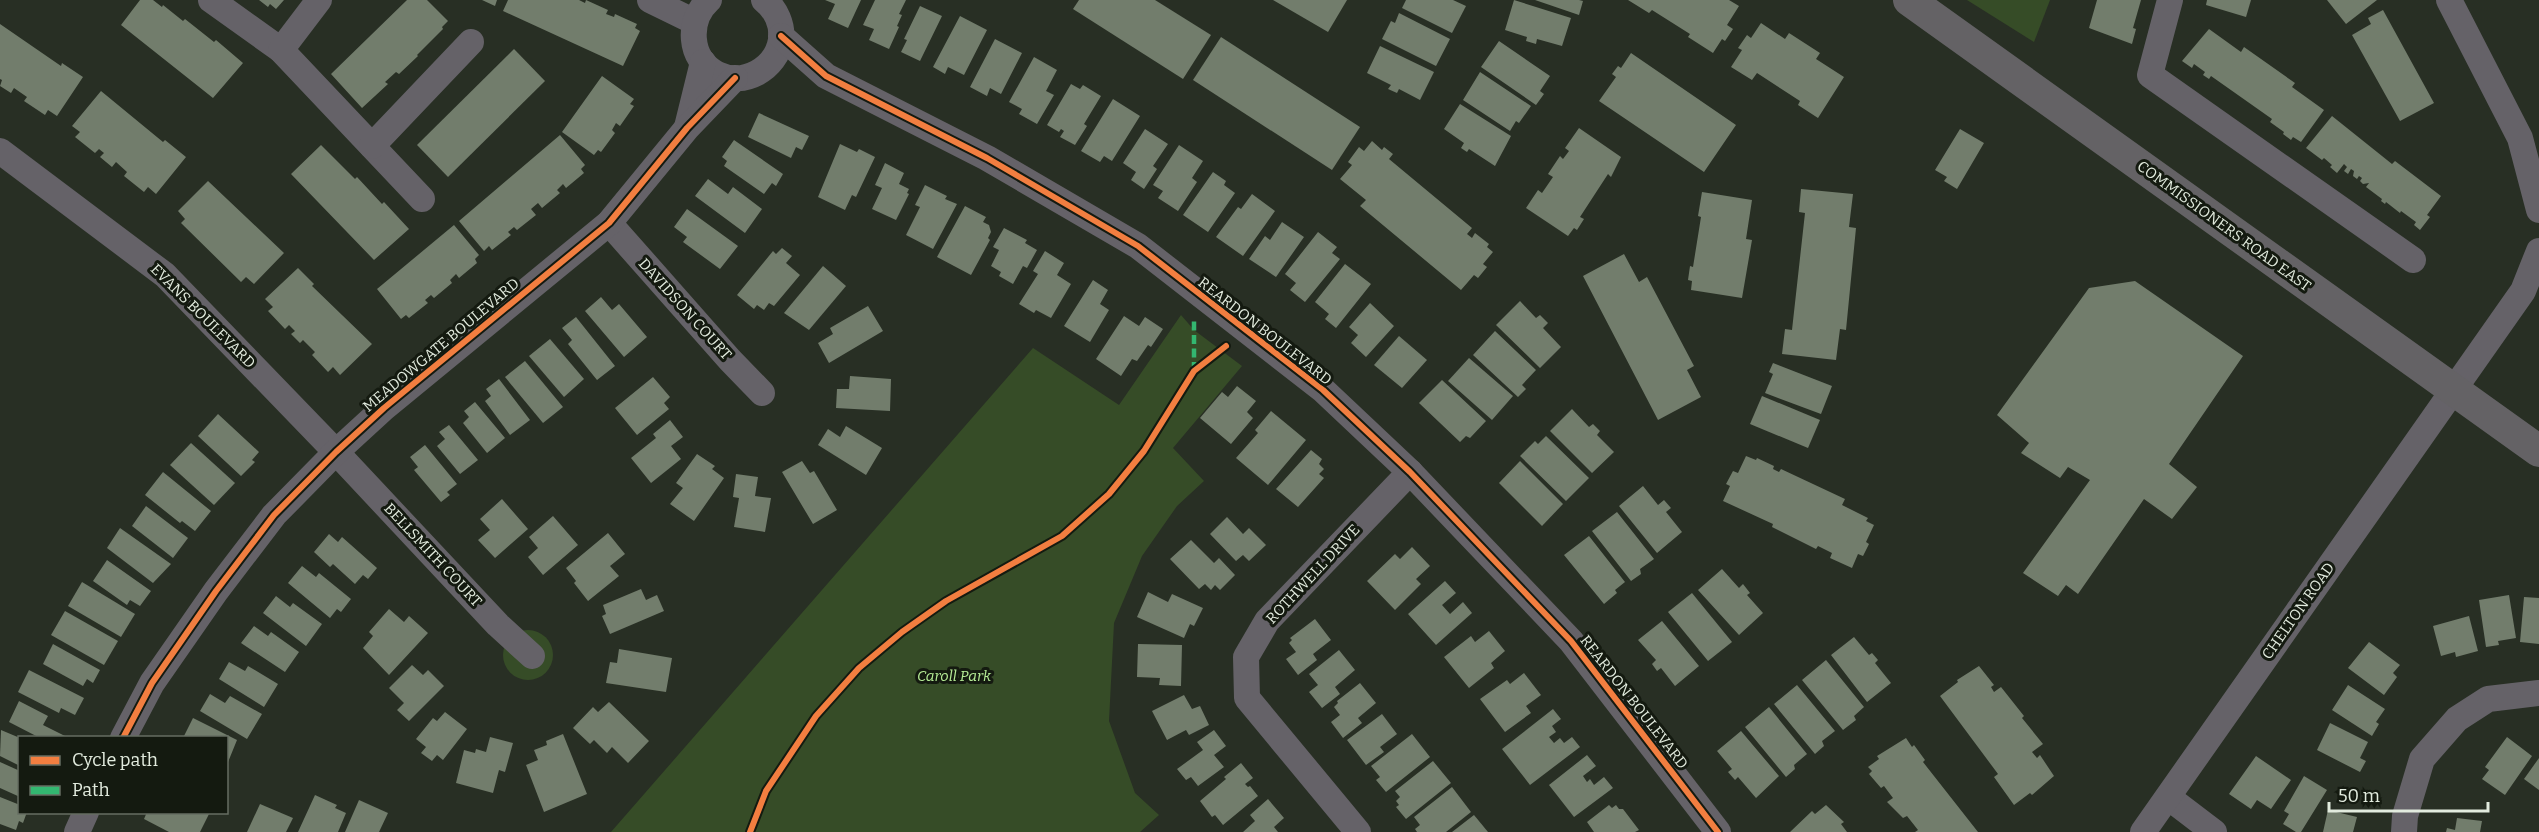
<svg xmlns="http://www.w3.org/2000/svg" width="2539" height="832" font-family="Bitter,serif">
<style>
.green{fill:#364c27}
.building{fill:#727d6c}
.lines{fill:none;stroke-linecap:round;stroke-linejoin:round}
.minor{stroke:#656268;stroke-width:26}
.major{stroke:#646265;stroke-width:32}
.quiet{stroke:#33b770;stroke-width:4.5;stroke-dasharray:9 4.5;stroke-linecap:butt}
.cycleway-casing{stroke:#141a10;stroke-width:10}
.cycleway{stroke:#f27e40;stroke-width:6}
.labels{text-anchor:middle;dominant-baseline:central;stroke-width:6;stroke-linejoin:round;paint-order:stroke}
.street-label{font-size:15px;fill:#e2ebde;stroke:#141a10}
.park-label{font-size:15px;font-style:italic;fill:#b5eb95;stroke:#141a10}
</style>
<rect width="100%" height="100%" fill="#282f24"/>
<g class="green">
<path d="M1967 0H2050L2034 42Z"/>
<path d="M1181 315 1194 330 1242 366 1173 448 1204 481 1177 506 1142 556 1114 623 1109 721 1135 793 1159 815 1140 832H611L1033 348 1119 405Z"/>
<circle cx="528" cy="655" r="25"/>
</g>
<g class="building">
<path d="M140 0H153L162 7 163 5 183 21 185 19 214 42 216 40 243 63 213 98 121 25Z"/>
<path d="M259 0H284L276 9 270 4 268 7Z"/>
<path d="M407 0H427L448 21 442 27 443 29 417 55 418 56 399 74 396 72 385 82 388 84 362 108 331 74Z"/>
<path d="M482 0H497L495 6Z"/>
<path d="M508 0H579L585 3 586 0 608 10 606 14 614 17 615 14 637 24 635 28 640 31 623 66 503 11Z"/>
<path d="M825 0H861L848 28 828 19 835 4Z"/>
<path d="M875 0H906L899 14 902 15 897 26 899 27 889 49 869 40 874 29 863 25Z"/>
<path d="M1079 0H1155L1211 35 1183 79 1073 9Z"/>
<path d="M1273 0H1347L1328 32Z"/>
<path d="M1406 0H1453L1466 6 1452 33 1402 8Z"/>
<path d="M1514 0 1571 18 1562 46 1537 39 1536 44 1526 41 1527 37 1505 30Z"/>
<path d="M1535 0H1579L1583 1 1579 15Z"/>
<path d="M1628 0H1729L1739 6 1727 25 1733 29 1725 41 1722 39 1713 53 1688 37 1690 34 1652 10 1649 13Z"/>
<path d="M2097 0H2141L2133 28 2136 29 2132 44 2089 28Z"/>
<path d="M2207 0H2251L2246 17 2206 5Z"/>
<path d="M2327 0H2377L2346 24Z"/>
<path d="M920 6 942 16 920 61 901 52 907 40 904 39Z"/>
<path d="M2383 10 2434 103 2400 121 2352 35 2371 24 2368 18Z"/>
<path d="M1399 13 1450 39 1436 66 1382 39 1391 21 1395 23Z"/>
<path d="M960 16 987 30 964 75 948 67 945 74 933 67Z"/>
<path d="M1761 23 1785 39 1789 33 1820 53 1816 59 1844 77 1818 118 1798 105 1800 101 1757 73 1752 80 1731 67 1742 50 1738 48 1747 35 1751 38Z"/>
<path d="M0 24 61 66 62 63 83 77 57 116 48 110 45 115 24 101 27 97 14 88 11 93 0 86 2 80 0 79Z"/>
<path d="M2209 29 2241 52 2244 47 2295 83 2292 87 2324 110 2301 142 2293 137 2291 140 2283 134 2284 132 2270 122 2272 119 2211 76 2209 79 2203 75 2205 72 2194 64 2192 68 2182 61Z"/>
<path d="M1221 37 1360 127 1332 170 1193 80Z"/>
<path d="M995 39 1022 53 1001 94 990 88 987 96 970 87Z"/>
<path d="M1499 41 1550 76 1540 91 1544 94 1536 105 1481 67Z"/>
<path d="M1380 46 1434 72 1420 100 1399 89 1397 93 1388 89 1391 85 1367 73Z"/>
<path d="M514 49 545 81 448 177 417 145Z"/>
<path d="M1631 53 1736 125 1704 172 1599 101 1616 77 1612 74 1618 66 1621 68Z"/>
<path d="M1034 57 1057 70 1046 91 1054 95 1037 124 1019 114 1022 109 1009 102Z"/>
<path d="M1480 72 1531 106 1519 123 1516 121 1510 131 1463 100Z"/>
<path d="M602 76 634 99 630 104 634 106 620 126 616 123 612 130 615 133 601 152 598 150 594 155 562 132Z"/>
<path d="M1071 84 1080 89 1083 85 1101 96 1084 124 1087 126 1075 145 1060 137 1064 131 1061 129 1059 132 1047 125Z"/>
<path d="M101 91 163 142 165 140 186 157 156 194 148 187 144 192 124 176 127 172 116 162 112 167 100 157 104 153 99 149 95 153 75 137 80 132 72 126Z"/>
<path d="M1113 99 1140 116 1112 161 1104 156 1100 162 1081 151Z"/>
<path d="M1460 104 1511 136 1495 166 1469 149 1467 152 1461 148 1464 143 1444 129Z"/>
<path d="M759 113 809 136 802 150 796 147 791 158 748 137Z"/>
<path d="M2332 116 2392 164 2395 161 2441 196 2427 215 2430 217 2420 230 2414 225 2416 222 2401 211 2400 213 2386 202 2385 204 2381 201 2382 199 2366 187 2369 183 2363 184 2360 181 2362 178 2359 176 2357 179 2353 176 2354 171 2351 169 2348 174 2344 171 2347 167 2344 164 2337 173 2330 167 2332 165 2324 158 2322 160 2306 148Z"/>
<path d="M1579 128 1621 157 1611 177 1608 174 1580 217 1584 219 1577 230 1574 228 1568 236 1526 208 1538 190 1542 193 1553 177 1548 174 1560 156 1563 159 1569 151 1565 148Z"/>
<path d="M1145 129 1168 144 1153 166 1157 169 1144 189 1131 180 1136 172 1123 163Z"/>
<path d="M1960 129 1984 143 1957 189 1944 181 1947 177 1935 170Z"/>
<path d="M560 135 585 165 581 169 584 173 566 188 563 184 557 190 560 193 542 208 538 203 531 209 536 215 517 230 514 227 508 232 511 235 492 250 489 246 484 251 459 221Z"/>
<path d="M734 140 783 174 776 186 772 183 764 194 724 166 727 161 722 157Z"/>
<path d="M1372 141 1382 150 1384 147 1393 154 1389 159 1472 228 1467 234 1472 238 1475 233 1489 244 1487 247 1493 252 1483 264 1487 267 1478 278 1474 275 1461 290 1360 206 1366 200 1340 179 1352 165 1348 162 1359 147 1364 151Z"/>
<path d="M840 144 857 152 859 149 875 157 856 197 852 195 845 210 818 197Z"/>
<path d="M321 145 355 179 357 177 382 204 384 202 409 229 374 260 291 174Z"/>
<path d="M1179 145 1203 161 1192 178 1197 182 1178 211 1158 198 1163 191 1153 185Z"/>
<path d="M885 163 904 173 899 184 909 189 907 193 909 194 896 220 872 209 882 188 875 185Z"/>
<path d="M1213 172 1226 181 1224 185 1235 193 1208 232 1183 215Z"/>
<path d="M708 179 728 194 733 187 762 209 745 233 695 196Z"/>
<path d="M208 181 284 253 254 284 246 277 241 282 181 223 185 219 178 211Z"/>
<path d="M925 185 947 196 945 199 957 204 933 249 906 235 920 207 915 205Z"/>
<path d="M1801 189 1853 194 1849 227 1856 228 1846 330 1840 329 1836 360 1782 354 1785 329 1792 330 1805 213 1799 212Z"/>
<path d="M1702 192 1752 200 1746 239 1752 240 1742 298 1691 290 1692 281 1688 280 1690 266 1693 267 1701 217 1698 216Z"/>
<path d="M1252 194 1275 211 1243 256 1216 237 1238 207 1241 209Z"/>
<path d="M965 206 986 217 983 222 989 225 991 232 988 238 990 240 971 275 937 257Z"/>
<path d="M687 209 738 246 720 269 683 242 687 237 674 227Z"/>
<path d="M1282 222 1304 237 1276 277 1249 259 1265 236 1270 240Z"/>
<path d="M454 225 479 255 475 259 477 263 459 278 456 274 450 280 452 283 434 298 431 295 425 300 428 303 409 318 406 315 401 319 377 289Z"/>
<path d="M1004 228 1027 240 1025 243 1037 250 1027 268 1023 266 1013 284 999 276 1001 272 991 266 999 250 993 247Z"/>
<path d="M1318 232 1337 247 1332 253 1340 259 1305 302 1290 290 1296 283 1285 274Z"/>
<path d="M782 248 792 256 786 263 800 275 774 306 769 303 764 310 757 305 754 309 737 295 773 251 776 254Z"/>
<path d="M1045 251 1064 263 1057 275 1071 284 1051 318 1036 310 1034 313 1019 304 1038 274 1033 271Z"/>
<path d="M1624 254 1639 282 1647 277 1694 366 1687 370 1701 397 1658 420 1583 276Z"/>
<path d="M1345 264 1371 284 1336 328 1325 319 1329 314 1315 302Z"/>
<path d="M823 266 846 286 809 330 784 313Z"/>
<path d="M298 268 314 284 312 286 372 344 340 375 333 367 328 372 312 355 315 352 303 340 300 343 291 334 295 331 289 325 285 329 268 311 273 307 265 299Z"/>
<path d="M1093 280 1108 290 1100 304 1109 310 1090 342 1064 326Z"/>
<path d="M2135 281 2243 356 2169 464 2197 487 2172 519 2144 499 2078 594 2066 585 2058 596 2023 573 2090 480 2068 467 2060 478 2021 453 2029 443 1997 415 2089 288Z"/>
<path d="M601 297 612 310 619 304 647 337 624 357 585 311Z"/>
<path d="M1520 301 1536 318 1540 315 1548 323 1543 328 1561 347 1540 368 1496 325Z"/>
<path d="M1370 303 1394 326 1366 357 1351 343 1358 335 1349 327Z"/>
<path d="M868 306 883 331 829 363 818 343 833 334 830 328Z"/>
<path d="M1124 316 1139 326 1145 317 1163 329 1151 347 1148 345 1137 361 1132 359 1121 376 1096 359Z"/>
<path d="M576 317 615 366 597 380 568 344 572 340 562 328Z"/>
<path d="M1495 331 1536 370 1522 385 1526 389 1518 397 1473 355Z"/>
<path d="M1399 336 1427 360 1402 388 1374 365Z"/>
<path d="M550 339 584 379 564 397 529 356Z"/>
<path d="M1469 358 1513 396 1492 420 1448 381Z"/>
<path d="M525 361 563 407 543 423 505 377Z"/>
<path d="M1773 363 1832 386 1821 414 1765 393 1773 374 1769 372Z"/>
<path d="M850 376 891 379 890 411 836 408 837 389H849Z"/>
<path d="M653 377 670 397 664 403 669 409 637 435 615 408Z"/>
<path d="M499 379 530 420 510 435 485 401 491 396 486 389Z"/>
<path d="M1442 380 1486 421 1470 438 1466 436 1460 442 1419 403Z"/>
<path d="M1237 386 1256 401 1247 412 1253 418 1231 444 1200 418 1222 392 1228 397Z"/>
<path d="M1762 396 1820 420 1808 448 1750 424Z"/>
<path d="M475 402 505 438 487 453 463 423 469 417 464 411Z"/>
<path d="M1572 409 1589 427 1593 424 1600 431 1597 435 1614 452 1592 473 1550 431Z"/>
<path d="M1271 411 1306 440 1268 485 1236 458 1258 433 1255 430Z"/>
<path d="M218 414 259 452 252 460 255 462 241 476 198 436Z"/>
<path d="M670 420 683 437 671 446 681 459 651 483 631 458 656 438 653 434Z"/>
<path d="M449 425 478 460 460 474 437 446 445 439 439 432Z"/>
<path d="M846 426 882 448 866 475 818 445 828 429 840 437Z"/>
<path d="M1546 436 1589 478 1566 501 1520 456 1535 441 1538 444Z"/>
<path d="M191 443 235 483 214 505 170 465Z"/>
<path d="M425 445 457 484 447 492 450 495 441 502 414 470 418 467 410 457Z"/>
<path d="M1311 450 1322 459 1319 464 1324 469 1319 474 1324 478 1298 507 1276 489Z"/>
<path d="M697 454 715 466 712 469 724 478 694 521 670 504 683 488 676 483Z"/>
<path d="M1746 456 1756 460 1757 458 1774 466 1773 469 1779 472 1781 469 1845 499 1842 505 1868 518 1866 521 1874 525 1866 542 1869 544 1863 556 1858 554 1852 568 1830 558 1832 553 1818 546 1816 549 1772 527 1773 524 1723 501 1730 486 1726 484 1733 471 1738 473Z"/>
<path d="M802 461 810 473 814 471 837 510 813 524 782 472Z"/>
<path d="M1520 461 1563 504 1542 526 1499 483Z"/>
<path d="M163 472 211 511 195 531 182 521 180 523 145 495Z"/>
<path d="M736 474 758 477 755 496 771 498 765 532 734 527 739 498 733 497Z"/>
<path d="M1643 486 1658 505 1664 500 1671 508 1666 512 1682 532 1657 553 1619 506Z"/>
<path d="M502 499 528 529 495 558 478 540 490 530 480 519Z"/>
<path d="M146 506 188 538 173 558 132 526Z"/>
<path d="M1617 512 1654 559 1640 569 1641 574 1631 581 1592 531Z"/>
<path d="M553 516 578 545 543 575 528 557 538 548 529 537Z"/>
<path d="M1227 517 1243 534 1249 528 1266 545 1249 561 1243 555 1236 561 1210 534Z"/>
<path d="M120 528 171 564 153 583 107 548Z"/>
<path d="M608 533 625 554 610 566 619 576 588 601 574 583 576 581 566 568Z"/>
<path d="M329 534 338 542 342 537 377 568 368 579 363 575 355 584 333 564 330 567 314 552Z"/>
<path d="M1589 536 1625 582 1615 590 1617 593 1604 604 1564 555Z"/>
<path d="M1191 540 1214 563 1219 558 1235 575 1220 590 1215 585 1211 590 1205 584 1199 589 1170 559Z"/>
<path d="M1412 547 1430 566 1416 579 1421 584 1395 610 1367 581 1395 554 1400 559Z"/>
<path d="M107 560 151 591 140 606 130 600 127 605 93 581Z"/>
<path d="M302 566 316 577 319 573 351 599 341 612 337 609 330 618 288 583Z"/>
<path d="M1722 569 1739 588 1743 584 1750 593 1747 595 1763 613 1739 635 1698 590Z"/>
<path d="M1445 581 1456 593 1442 605 1450 614 1463 602 1472 613 1436 645 1408 614Z"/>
<path d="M82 582 135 614 121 637 68 606Z"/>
<path d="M641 589 646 600 657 595 664 611 610 634 602 616 606 614 603 605Z"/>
<path d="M1148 592 1168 602 1172 594 1203 608 1194 626 1190 624 1184 638 1137 617Z"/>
<path d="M1692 593 1732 642 1708 661 1668 612Z"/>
<path d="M2509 595 2516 638 2498 641 2499 645 2486 647 2479 600Z"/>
<path d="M276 596 290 607 293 603 322 624 306 646 263 613Z"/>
<path d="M2524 597 2539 598V644L2520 642Z"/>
<path d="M389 609 404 622 409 616 428 633 389 675 363 648 373 636 369 632Z"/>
<path d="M65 611 118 641 104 665 51 635Z"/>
<path d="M2469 616 2478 651 2456 657 2455 652 2441 656 2433 626Z"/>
<path d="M1315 619 1331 640 1313 654 1317 660 1298 675 1286 659 1296 652 1289 643 1292 640 1290 638Z"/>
<path d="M1662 621 1699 666 1675 686 1661 668 1657 671 1652 664 1656 660 1638 640Z"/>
<path d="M254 626 268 636 271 632 299 652 285 672 241 643Z"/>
<path d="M1489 631 1505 651 1491 663 1494 668 1469 688 1444 657 1471 636 1475 642Z"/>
<path d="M1854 637 1869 655 1872 653 1878 660 1875 663 1891 683 1867 702 1831 655Z"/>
<path d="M2369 642 2400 665 2393 673 2397 677 2384 695 2348 668Z"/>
<path d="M53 644 100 670 93 683 87 679 83 686 43 664Z"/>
<path d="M1138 644 1182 645 1181 686 1159 685 1160 678 1137 677Z"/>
<path d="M619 649 672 658 666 692 606 683 610 662 617 663Z"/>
<path d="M1339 650 1355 670 1335 687 1340 694 1322 708 1309 692 1318 685 1309 674Z"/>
<path d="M1826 660 1864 707 1854 716 1856 720 1843 730 1802 680Z"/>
<path d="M229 662 245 671 248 666 278 684 264 707 219 679Z"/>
<path d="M412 665 423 675 428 670 444 686 409 721 397 710 404 703 389 688Z"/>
<path d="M1979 666 1994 685 1991 687 1994 692 2001 687 2024 716 2022 718 2043 744 2032 752 2037 758 2040 755 2054 776 2032 795 2030 793 2014 805 1994 777 1998 774 1940 696 1958 682 1957 680Z"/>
<path d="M29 670 84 698 75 715 61 708 59 713 18 692Z"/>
<path d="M1524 673 1541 695 1526 706 1531 713 1505 732 1480 699 1507 680 1510 684Z"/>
<path d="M1360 683 1376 703 1358 718 1362 723 1343 738 1331 722 1340 715 1334 707 1338 703 1337 701Z"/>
<path d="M1797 685 1835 731 1822 741 1824 746 1815 754 1774 704Z"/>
<path d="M2348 685 2385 709 2376 722 2379 724 2372 736 2332 710Z"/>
<path d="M210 694 225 703 230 696 262 714 247 739 200 711Z"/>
<path d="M1184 695 1192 709 1200 706 1209 725 1189 735 1186 730 1167 740 1152 711Z"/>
<path d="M19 701 48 716 43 725 69 738H40L9 722Z"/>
<path d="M609 702 649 741 628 763 612 747 607 753 594 740 590 744 573 728 593 707 598 712Z"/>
<path d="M1769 707 1807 754 1794 765 1795 769 1786 777 1745 727Z"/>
<path d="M1553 709 1561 719 1552 726 1556 732 1549 737 1554 743 1560 738 1564 743 1572 737 1580 747 1530 785 1502 749Z"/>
<path d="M445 712 467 729 443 760 437 755 432 761 421 753 426 747 416 739 433 718 437 721Z"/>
<path d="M1382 714 1397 734 1380 747 1384 752 1366 765 1347 740Z"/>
<path d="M193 718 237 740 226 767V738L184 736Z"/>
<path d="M2330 723 2368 742 2360 758 2366 761 2360 772 2317 750Z"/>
<path d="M1 730 20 738V766L0 756Z"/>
<path d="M1214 730 1226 746 1214 755 1224 767 1198 786 1191 777 1186 780 1177 769 1203 750 1197 742Z"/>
<path d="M1741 731 1779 776 1756 798 1738 777 1735 780 1728 772 1732 769 1717 751Z"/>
<path d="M563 734 587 794 544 812 526 765 538 760 534 750 547 745 546 741Z"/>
<path d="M1412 734 1430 757 1386 792 1376 780 1380 777 1371 766Z"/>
<path d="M490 737 513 743 505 772 499 770 493 793 456 783 464 750 475 753 476 749 486 752Z"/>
<path d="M2507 737 2532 756 2505 795 2482 779 2489 770 2485 767Z"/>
<path d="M1906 738 1912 747 1914 745 1925 760 1923 762 1978 832H1915L1918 830 1907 816 1903 818 1887 802 1893 798 1884 786 1881 788 1869 774 1872 771 1868 767 1879 759 1877 756Z"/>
<path d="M1587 755 1596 766 1583 776 1587 782 1590 779 1594 785 1604 777 1613 788 1574 817 1549 785Z"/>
<path d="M2256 756 2291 780 2271 809 2257 800 2251 809 2229 794Z"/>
<path d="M2539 758V790L2524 779Z"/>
<path d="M1433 761 1451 783 1406 819 1396 807 1399 805 1396 801 1400 797 1395 791Z"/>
<path d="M0 762 20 771V797L0 788Z"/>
<path d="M1241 763 1253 778 1245 784 1248 787 1250 786 1258 796 1223 825 1215 815 1212 817 1200 801 1226 779 1224 777Z"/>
<path d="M2304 776 2327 790 2301 832H2296L2283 824 2289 814 2284 811Z"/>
<path d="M1452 787 1471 812 1446 832H1417L1415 829 1420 825 1414 817Z"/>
<path d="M315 795 337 805 335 808 346 813 338 832H298Z"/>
<path d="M0 797 20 805V812H27L23 823 19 821 16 830 0 824Z"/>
<path d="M1268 799 1284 818 1274 827 1278 832H1243L1255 821 1250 815Z"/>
<path d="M359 800 388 813 379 832H345Z"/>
<path d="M260 804 293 818 286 832H247Z"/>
<path d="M1609 805 1612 808 1616 805 1619 809H1623L1639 830 1635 832H1594L1587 822Z"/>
<path d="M1826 805 1844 822 1841 824 1847 832H1790L1812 811 1815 814Z"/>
<path d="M2328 810 2357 817 2353 832H2323Z"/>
<path d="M147 812H210L200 832H169L144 819Z"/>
<path d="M1474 815 1488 832H1452Z"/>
<path d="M2457 818 2482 821 2480 832H2446L2447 828 2455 830Z"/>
</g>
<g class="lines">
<g class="minor">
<path d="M211 0 281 50"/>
<path d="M319 0 281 50 422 199"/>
<path d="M650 0 695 22"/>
<path d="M709 0C687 20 688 59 717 74 744 87 776 69 781 40 783 25 776 9 764 0"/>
<path d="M2170 0 2150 75 2413 260"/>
<path d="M2449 0 2520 138 2539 210"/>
<path d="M781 36 826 76 987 158 1138 246 1323 390 1410 472 1571 641 1718 832"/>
<path d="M687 127 703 62"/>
<path d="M372 146 471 42"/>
<path d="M0 151 165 275 336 452 498 625 532 656"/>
<path d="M609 223 730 360 762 393"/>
<path d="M123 738 152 683 216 591 274 515 336 452 384 408 609 223 687 128 735 78"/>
<path d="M2168 797 2214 832"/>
<path d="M77 832 86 812"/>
<path d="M1358 832 1247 698 1246 657 1267 621 1410 472"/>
<path d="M2143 832 2523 291 2539 251"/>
<path d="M2404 832 2405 816 2422 759 2457 719 2488 699 2539 693"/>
</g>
<path class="major" d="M1909 0 2539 451"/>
<path class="quiet" d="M1194 371V318"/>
<g class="cycleway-casing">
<g id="cycleway">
<path d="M781 36 826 76 987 158 1138 246 1323 390 1410 472 1571 641 1718 832"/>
<path d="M123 738 152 683 216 591 274 515 336 452 384 408 609 223 687 128 735 78"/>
<path d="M750 832 766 791 816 716 859 668 902 632 946 601 1062 536 1109 494 1144 451 1194 371 1226 346"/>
</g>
</g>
<use href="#cycleway" class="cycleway"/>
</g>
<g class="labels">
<g class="street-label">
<text transform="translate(2224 226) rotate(36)">COMMISSIONERS ROAD EAST</text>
<text transform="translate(685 309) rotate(48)">DAVIDSON COURT</text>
<text transform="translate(203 316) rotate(45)">EVANS BOULEVARD</text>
<text transform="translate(1265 331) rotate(38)">REARDON BOULEVARD</text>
<text transform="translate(441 345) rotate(-40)">MEADOWGATE BOULEVARD</text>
<text transform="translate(433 555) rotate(47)">BELLSMITH COURT</text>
<text transform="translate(1313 574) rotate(-47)">ROTHWELL DRIVE</text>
<text transform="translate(2298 611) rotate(-55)">CHELTON ROAD</text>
<text transform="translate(1634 702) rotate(52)">REARDON BOULEVARD</text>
</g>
<g class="park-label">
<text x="954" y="676">Caroll Park</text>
</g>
</g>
<rect x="18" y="736" width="210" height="78" fill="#141a10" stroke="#666e62" stroke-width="1.5"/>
<rect x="30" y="756" width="30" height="9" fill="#f27e40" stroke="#666e62" stroke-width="1.5"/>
<text x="72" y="766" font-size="18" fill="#e2ebde">Cycle path</text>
<rect x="30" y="786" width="30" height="9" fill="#33b770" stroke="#666e62" stroke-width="1.5"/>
<text x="72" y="796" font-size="18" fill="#e2ebde">Path</text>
<path d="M2329 802v9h159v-9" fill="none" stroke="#e2ebde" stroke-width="3"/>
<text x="2338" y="802" font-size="18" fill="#e2ebde" stroke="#141a10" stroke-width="4.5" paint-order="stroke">50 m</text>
</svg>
